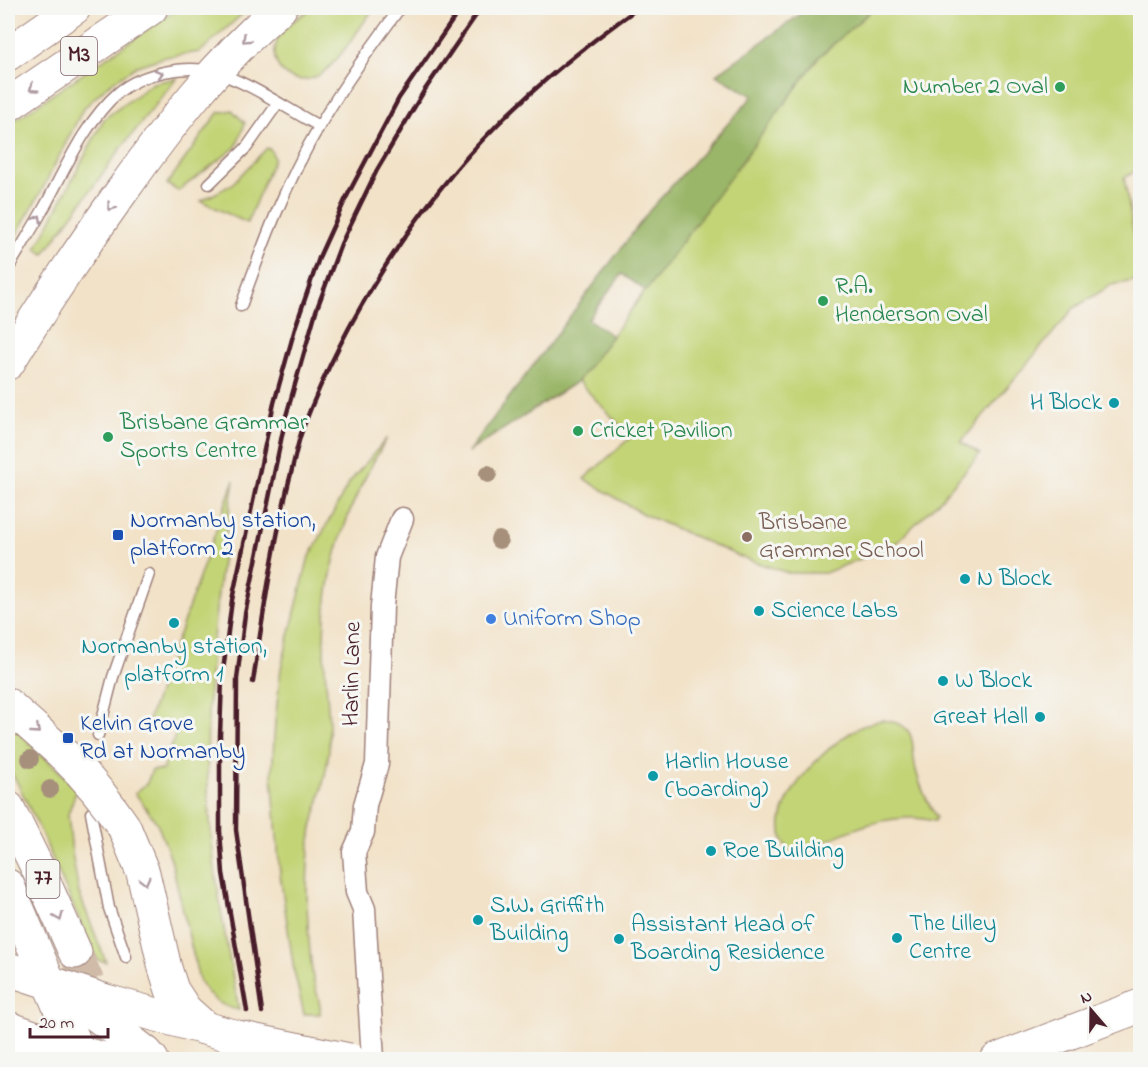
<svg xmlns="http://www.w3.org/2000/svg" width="1148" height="1067" font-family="'Indie Flower',sans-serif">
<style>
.green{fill:#c3d477;stroke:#867a51;stroke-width:1.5}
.forest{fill:#9ab668;stroke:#726a4a;stroke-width:1.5}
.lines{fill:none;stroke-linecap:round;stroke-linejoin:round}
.primary-tunnel{stroke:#d0bba9;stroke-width:33;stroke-dasharray:33 16;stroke-linecap:butt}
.service-casing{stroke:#9e807a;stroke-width:13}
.minor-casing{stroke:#9e807a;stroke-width:25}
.primary-casing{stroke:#9e807a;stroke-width:35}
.motorway-casing{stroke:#9e807a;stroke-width:35}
.service{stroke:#fff;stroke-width:10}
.minor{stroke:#fff;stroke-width:22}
.primary{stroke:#fff;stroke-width:33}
.motorway{stroke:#fff;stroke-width:33}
.rail{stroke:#4a1f2b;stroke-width:4.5}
.primary-bridge-casing{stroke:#9e807a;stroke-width:35;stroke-linecap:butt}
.primary-bridge{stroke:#fff;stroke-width:33}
.tree{fill:#a6907c}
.oneway{stroke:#ae9aa0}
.leisure-dot{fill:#2e9e5b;stroke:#f6f6f2;stroke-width:2}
.culture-dot{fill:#0f9aa8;stroke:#f6f6f2;stroke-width:2}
.transit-dot{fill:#1a4fb4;stroke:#f6f6f2;stroke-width:2}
.education-dot{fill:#8d6e63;stroke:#f6f6f2;stroke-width:2}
.shop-dot{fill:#3f7fe0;stroke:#f6f6f2;stroke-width:2}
.labels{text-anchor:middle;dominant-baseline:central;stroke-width:6;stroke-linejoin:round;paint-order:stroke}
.shield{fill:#f6f6f2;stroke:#7e6067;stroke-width:1.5}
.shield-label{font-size:22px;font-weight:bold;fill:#4a1f2b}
.leisure-label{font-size:24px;fill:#27864d;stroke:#f6f6f2;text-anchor:start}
.culture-label{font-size:24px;fill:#0d838f;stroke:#f6f6f2;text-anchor:start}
.transit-label{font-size:24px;fill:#164399;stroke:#f6f6f2;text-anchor:start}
.education-label{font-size:24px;fill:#785e54;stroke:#f6f6f2;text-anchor:start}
.shop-label{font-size:24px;fill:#366cbe;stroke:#f6f6f2;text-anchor:start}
.street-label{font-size:24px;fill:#4a1f2b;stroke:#f6f6f2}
</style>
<rect width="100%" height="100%" fill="#f6f6f2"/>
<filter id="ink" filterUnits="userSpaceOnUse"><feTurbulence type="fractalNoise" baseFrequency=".0167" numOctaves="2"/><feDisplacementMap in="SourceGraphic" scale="12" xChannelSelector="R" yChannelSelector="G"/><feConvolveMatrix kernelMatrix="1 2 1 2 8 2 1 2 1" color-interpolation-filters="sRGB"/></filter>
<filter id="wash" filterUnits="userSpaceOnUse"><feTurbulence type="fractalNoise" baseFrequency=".008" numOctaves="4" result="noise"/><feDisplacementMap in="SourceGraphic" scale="24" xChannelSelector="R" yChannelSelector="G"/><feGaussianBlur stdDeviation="1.35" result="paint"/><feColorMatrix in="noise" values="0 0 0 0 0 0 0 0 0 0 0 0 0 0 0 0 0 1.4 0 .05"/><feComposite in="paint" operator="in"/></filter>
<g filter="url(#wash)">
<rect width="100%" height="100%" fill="#f2e2c8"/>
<g class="green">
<path d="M179 8H249L200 52 165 57 137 66 107 86 83 109 42 190 8 249V125Z"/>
<path d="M312 8H374C362 24 338 63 322 73 294 93 262 66 280 35 287 24 301 15 312 8Z"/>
<path d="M874 8H1140V180L1137 170 1124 178 1140 270V280L1111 285 1074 308 961 442 980 454 941 499 897 542 885 549 825 573H788L743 558 643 514 584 479 631 437 578 381 819 57Z"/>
<path d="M177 78 122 147 44 254 36 249 104 119 153 83Z"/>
<path d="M232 110 245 123 236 147 178 191 167 184 218 113Z"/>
<path d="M267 148 271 150 274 158 247 223 201 201 231 185Z"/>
<path d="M387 438C348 502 324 568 324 644 324 679 331 714 329 749 327 774 319 799 313 824 308 844 308 867 307 888 307 918 309 949 313 979 315 990 322 1003 320 1014H304L294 971 280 874 272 774 275 722 281 668 308 560 349 483Z"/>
<path d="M234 480C218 582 204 686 208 789 211 864 225 937 239 1010 220 1007 208 997 199 980L171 859 157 823 135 793 147 783 152 770H163L177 730 148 721Z"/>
<path d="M882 720C923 725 908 745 917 774 921 789 928 803 936 817L935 821C926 820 916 817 907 818 869 819 834 837 801 853L792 854C754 816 821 750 852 732 861 726 871 722 882 720Z"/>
<path d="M8 721 77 789 68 814 72 853 79 893 106 962 97 960 40 830 16 780 8 769Z"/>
</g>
<path class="forest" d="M809 8H874L819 57 646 291 622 274 588 319 612 336 578 381 468 452 650 210 753 96 716 75Z"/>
</g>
<g filter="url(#ink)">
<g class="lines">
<path class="primary-tunnel" d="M75 952 103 1017"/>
<g class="service-casing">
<g id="service">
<path d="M209 184 247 147 278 103"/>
<path d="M8 269C20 248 33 228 45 206 65 169 86 120 119 92 142 73 186 64 214 72 251 83 285 108 319 126"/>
<path d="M241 306C263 244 286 182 320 125 344 84 372 46 400 8"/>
<path d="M98 735 113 677 149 574"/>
<path d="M91 813 109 908 126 957"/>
</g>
</g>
<g class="minor-casing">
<path id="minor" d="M373 1060 364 909 357 892 354 852 363 832 365 805 377 764 382 606 387 557 402 519"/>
</g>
<g class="primary-casing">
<g id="primary">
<path d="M8 705 64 755"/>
<path d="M8 808 38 869 75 952"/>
<path d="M124 827 143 873 165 968 172 990 185 1010 205 1028"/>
<path d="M8 886 82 1060"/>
<path d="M8 969 106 1001 237 1037"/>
<path d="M77 1000 146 1053 152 1060"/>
<path d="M8 1028 80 1053 108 1060"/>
<path d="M8 1050 19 1060"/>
<path d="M997 1060 1140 1006"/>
</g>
</g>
<g class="motorway-casing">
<g id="motorway">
<path d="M8 54 74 8"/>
<path d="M8 105 151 8"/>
<path d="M8 363C43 304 82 247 122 191 169 125 218 61 280 8"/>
</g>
</g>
<use href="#service" class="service"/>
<use href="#minor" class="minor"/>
<use href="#primary" class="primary"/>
<use href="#motorway" class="motorway"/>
<g class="rail">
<path d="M253 682C263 614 273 547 289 481 294 463 297 444 303 428 344 320 417 205 498 124 541 81 589 43 638 8"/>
<path d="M247 1011 223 873 220 831V735L222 679 232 600 274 403 296 325 320 255 346 198 399 98 461 8"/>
<path d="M262 1012 236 830 237 679 245 614 286 416 316 311 341 244 377 170 424 91 481 8"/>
</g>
<g class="primary-bridge-casing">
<g id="primary-bridge">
<path d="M64 755C87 777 106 800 124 827"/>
<path d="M237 1037 349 1060"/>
</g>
</g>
<use href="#primary-bridge" class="primary-bridge"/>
</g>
<g class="tree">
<circle cx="488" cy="474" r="9"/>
<circle cx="499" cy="540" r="9"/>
<circle cx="30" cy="759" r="9"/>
<circle cx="50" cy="789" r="9"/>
</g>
<defs><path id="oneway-chevron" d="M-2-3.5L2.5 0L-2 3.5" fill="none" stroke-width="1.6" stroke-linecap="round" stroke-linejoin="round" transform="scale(1.5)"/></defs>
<g class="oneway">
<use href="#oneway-chevron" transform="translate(246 39) rotate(136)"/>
<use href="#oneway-chevron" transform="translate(159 74) rotate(-16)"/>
<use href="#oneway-chevron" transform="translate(33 88) rotate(146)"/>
<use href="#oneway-chevron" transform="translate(111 207) rotate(126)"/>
<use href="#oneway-chevron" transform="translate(38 219) rotate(-61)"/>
<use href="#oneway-chevron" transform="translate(36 730) rotate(41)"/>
<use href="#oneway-chevron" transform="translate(145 881) rotate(76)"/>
<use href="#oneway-chevron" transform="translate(59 917) rotate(67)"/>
</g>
</g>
<g class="leisure-dot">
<circle cx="1060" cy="87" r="6"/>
<circle cx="823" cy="301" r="6"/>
<circle cx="578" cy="431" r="6"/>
<circle cx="108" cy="437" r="6"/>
</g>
<g class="culture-dot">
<circle cx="1114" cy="403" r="6"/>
<circle cx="965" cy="579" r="6"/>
<circle cx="759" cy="611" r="6"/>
<circle cx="174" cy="623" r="6"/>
<circle cx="943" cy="681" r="6"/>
<circle cx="1040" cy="717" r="6"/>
<circle cx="653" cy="776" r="6"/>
<circle cx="711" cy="851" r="6"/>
<circle cx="478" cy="920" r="6"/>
<circle cx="897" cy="938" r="6"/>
<circle cx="619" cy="939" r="6"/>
</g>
<g class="transit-dot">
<rect x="112" y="529" width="12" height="12" rx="3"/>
<rect x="62" y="732" width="12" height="12" rx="3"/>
</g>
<circle class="education-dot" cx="747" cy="537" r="6"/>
<circle class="shop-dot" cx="491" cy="619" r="6"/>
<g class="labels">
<g class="shield">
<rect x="61" y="37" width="36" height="38" rx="4.5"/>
<rect x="26.5" y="860" width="33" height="38" rx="4.5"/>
</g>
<g class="shield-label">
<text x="79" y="56">M3</text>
<text x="43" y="879">77</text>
</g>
<g class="leisure-label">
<text x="1048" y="87" text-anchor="end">Number 2 Oval</text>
<text x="835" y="287">R.A.<tspan x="835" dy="28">Henderson Oval</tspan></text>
<text x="120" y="423">Brisbane Grammar<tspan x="120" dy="28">Sports Centre</tspan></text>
<text x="590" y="431">Cricket Pavilion</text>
</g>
<g class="culture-label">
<text x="1102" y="403" text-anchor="end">H Block</text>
<text x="977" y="579">N Block</text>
<text x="771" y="611">Science Labs</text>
<text x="174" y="647" text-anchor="middle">Normanby station,<tspan x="174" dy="28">platform 1</tspan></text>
<text x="955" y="681">W Block</text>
<text x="1028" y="717" text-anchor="end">Great Hall</text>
<text x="665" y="762">Harlin House<tspan x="665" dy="28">(boarding)</tspan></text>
<text x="723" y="851">Roe Building</text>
<text x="490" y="906">S.W. Griffith<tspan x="490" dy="28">Building</tspan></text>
<text x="909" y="924">The Lilley<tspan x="909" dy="28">Centre</tspan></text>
<text x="631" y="925">Assistant Head of<tspan x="631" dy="28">Boarding Residence</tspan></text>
</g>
<g class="transit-label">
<text x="130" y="521">Normanby station,<tspan x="130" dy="28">platform 2</tspan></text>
<text x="80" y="724">Kelvin Grove<tspan x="80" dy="28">Rd at Normanby</tspan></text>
</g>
<g class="education-label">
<text x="759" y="523">Brisbane<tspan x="759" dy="28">Grammar School</tspan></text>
</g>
<g class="shop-label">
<text x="503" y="619">Uniform Shop</text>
</g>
<g class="street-label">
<text transform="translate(353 674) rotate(-89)">Harlin Lane</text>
</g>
</g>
<rect width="1148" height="1067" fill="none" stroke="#f6f6f2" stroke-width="30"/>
<g transform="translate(1091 1010) rotate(340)" stroke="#f6f6f2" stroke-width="4.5" paint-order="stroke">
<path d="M0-4.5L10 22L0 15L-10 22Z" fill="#4a1f2b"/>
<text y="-9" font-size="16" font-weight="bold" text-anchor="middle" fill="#4a1f2b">N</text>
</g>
<path d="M30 1028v9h78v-9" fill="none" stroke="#4a1f2b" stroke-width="3"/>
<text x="39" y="1028" font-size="18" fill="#4a1f2b" stroke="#f6f6f2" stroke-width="4.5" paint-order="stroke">20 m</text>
</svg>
